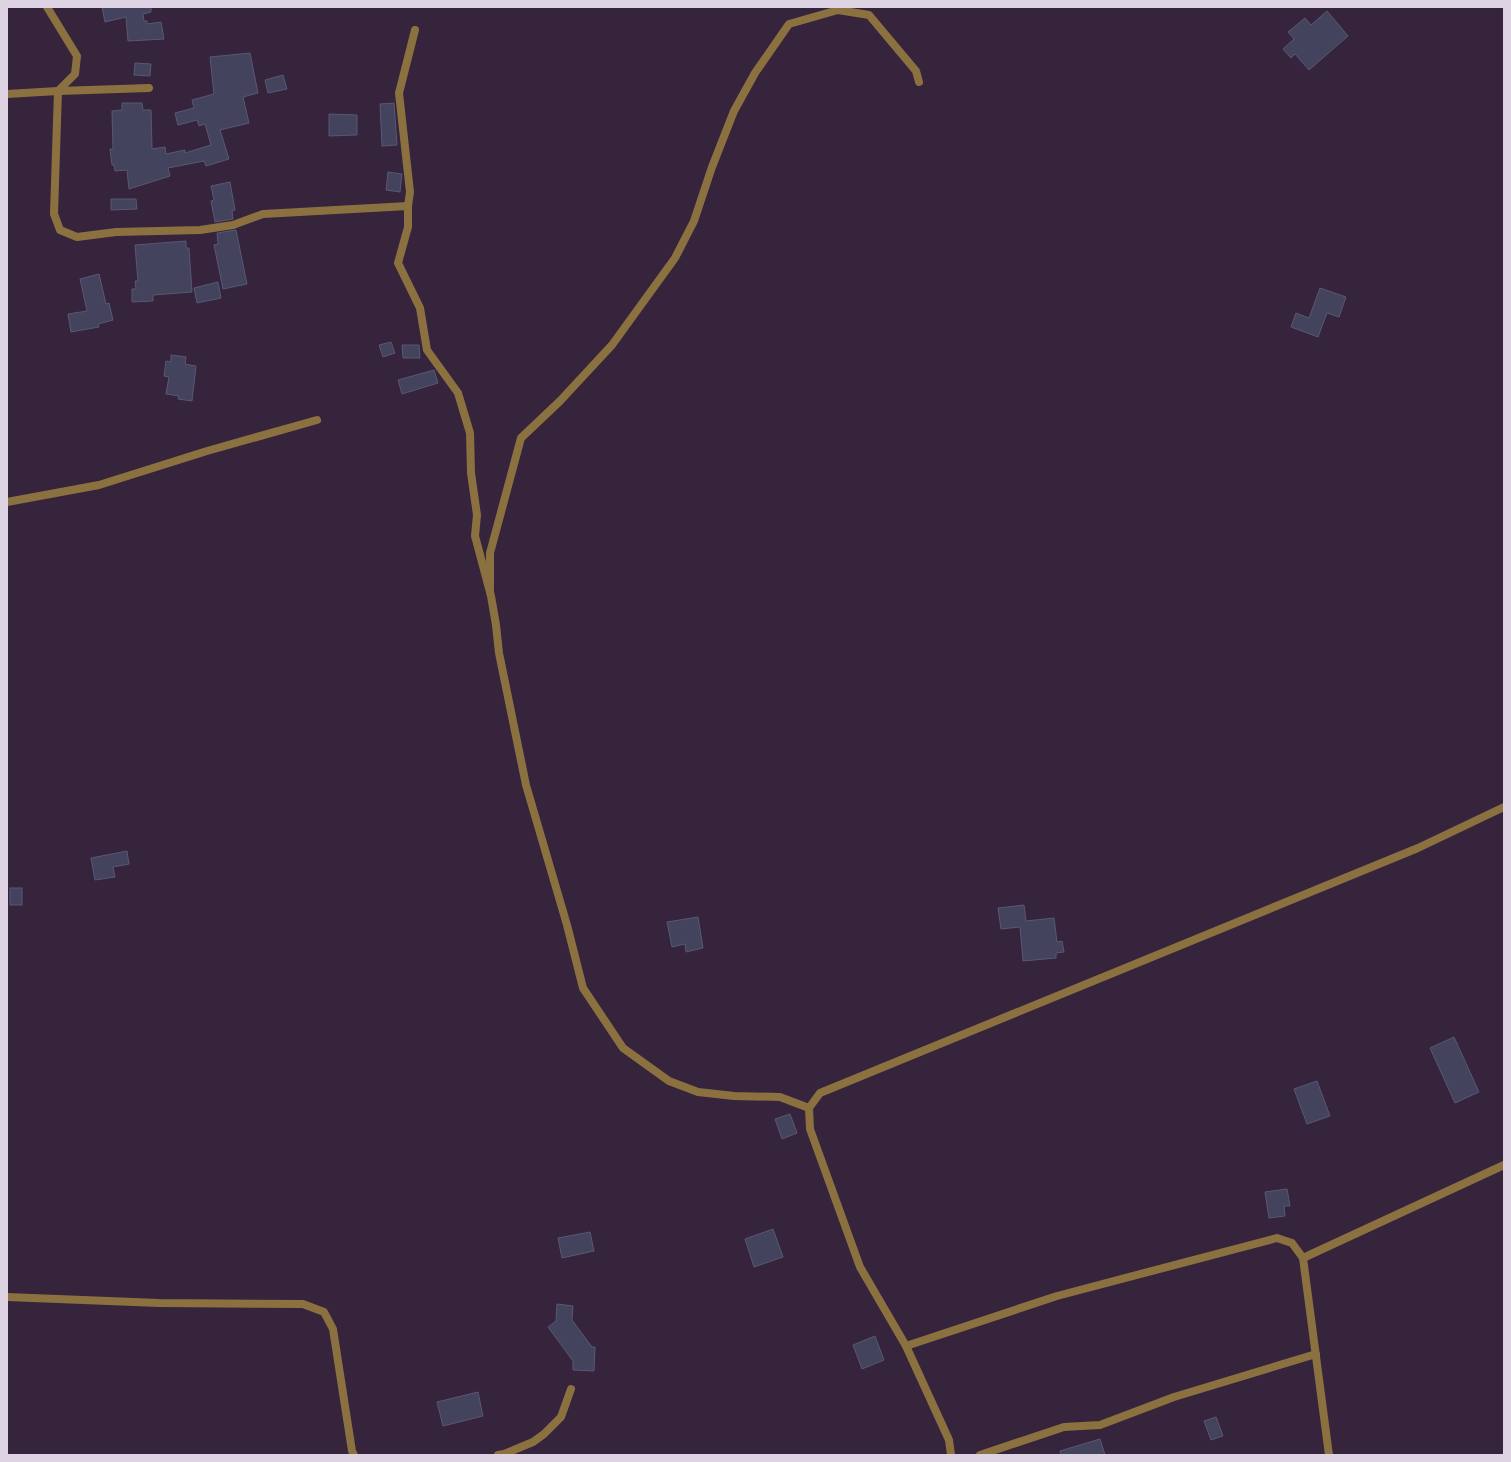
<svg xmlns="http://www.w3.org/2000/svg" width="1511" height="1462" font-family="'Varela Round',sans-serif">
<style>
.building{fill:#44435e;stroke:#595874}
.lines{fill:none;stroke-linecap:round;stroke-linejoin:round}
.service{stroke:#8b713f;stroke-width:8}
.minor{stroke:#8b713f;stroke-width:8}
</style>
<rect width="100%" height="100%" fill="#35243b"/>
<g class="building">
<path d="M102 7H151V12L143 14 144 21H147V24L161 22 164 39 128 41 126 17 105 22Z"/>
<path d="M1327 11 1348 36 1309 70 1295 54 1291 58 1283 49 1294 39 1288 32 1305 18 1311 25Z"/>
<path d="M250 53 258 93 243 97 249 123 220 130 229 159 206 166 204 161 168 168 170 176 129 189 127 170 115 171 114 165H112L110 149H113L112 111 122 110V103H142L143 110H151L152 149 165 147 166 154 185 150V153L211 145 205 124 199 126 197 120 178 125 175 113 194 108 192 100 214 94 210 57Z"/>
<path d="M135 63 151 64 150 76 134 75Z"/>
<path d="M283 75 287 89 268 93 265 80Z"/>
<path d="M394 103 397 145 382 146 380 104Z"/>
<path d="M329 114 357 115V135L329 136Z"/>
<path d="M388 172 402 174 400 192 386 190Z"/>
<path d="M230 182 235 210 232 211 233 219 215 222 211 201 214 200 211 186Z"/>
<path d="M111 199H136L137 209 111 210Z"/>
<path d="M236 230 247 284 223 289 214 245 218 244 217 233Z"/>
<path d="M186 241V248H189L192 292 153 295V301L132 302V289H136L135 281H138L135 245Z"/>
<path d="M99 274 106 304 109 303 113 320 98 324 99 327 71 332 68 314 87 311 80 279Z"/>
<path d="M218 282 221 298 197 303 194 288Z"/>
<path d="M1320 288 1346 297 1339 317 1327 313 1318 337 1291 327 1296 313 1309 318Z"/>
<path d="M391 342 395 353 383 357 379 345Z"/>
<path d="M402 345H419L420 358H403Z"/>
<path d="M171 355 186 357 185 364 196 366 192 401 178 399 179 396 166 394 169 377 164 376 166 361 171 362Z"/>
<path d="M434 370 438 383 402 394 398 380Z"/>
<path d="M127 851 129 864 113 867 115 877 95 880 91 858Z"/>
<rect x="10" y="888" width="12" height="17"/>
<path d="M1024 905 1026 921 1054 918 1057 942 1062 941 1064 952 1056 953V958L1023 961 1020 927 1001 929 998 908Z"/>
<path d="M698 917 703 948 686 952 685 944 672 947 667 922Z"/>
<path d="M1454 1037 1479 1092 1455 1103 1430 1048Z"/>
<path d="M1317 1081 1330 1116 1307 1124 1294 1089Z"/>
<path d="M790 1114 797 1133 782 1139 775 1119Z"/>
<path d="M1287 1189 1290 1206H1284L1285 1216 1269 1218 1265 1192Z"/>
<path d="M773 1229 783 1257 754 1267 745 1239Z"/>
<path d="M590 1232 594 1251 562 1258 558 1238Z"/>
<path d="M557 1304 573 1306 572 1320 592 1347H595L594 1371 573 1370V1361L548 1327 556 1321Z"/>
<path d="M875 1336 884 1360 862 1369 853 1345Z"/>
<path d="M478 1392 483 1416 443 1426 437 1402Z"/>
<path d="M1216 1417 1223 1436 1211 1440 1204 1421Z"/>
<path d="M1100 1439 1105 1455H1061L1060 1451Z"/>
</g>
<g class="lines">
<path class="service" d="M490 589V553L521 438 560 401 612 345 675 258 694 221 712 167 734 111 755 73 789 24 838 10 869 15 916 71 919 82"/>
<g class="minor">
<path d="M47 7 77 56 75 74 58 91 54 214 60 230 77 237 116 232 200 230 233 225 263 214 408 206"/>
<path d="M415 30 399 93 410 192 408 206V227L398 263 420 308 427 350 458 393 470 433 471 473 477 515 475 536 491 596 496 625 499 653 526 785 567 925 583 988 623 1048 669 1081 698 1092 734 1096 780 1097 809 1108"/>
<path d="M7 94 58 91 149 88"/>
<path d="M7 502 99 485 207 451 317 420"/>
<path d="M1303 1258 1504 1165"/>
<path d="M7 1297 159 1303 303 1304 324 1312 333 1329 352 1451 354 1455"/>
<path d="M906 1346 1057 1296 1277 1238 1292 1243 1303 1258 1329 1455"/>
<path d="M498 1455 504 1454 533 1442 544 1434 561 1417 571 1389"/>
<path d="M951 1455 949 1440 906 1346 860 1267 810 1129 809 1108 820 1093 1418 848 1504 807"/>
<path d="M980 1455 1064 1427 1100 1425 1174 1397 1316 1354"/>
</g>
</g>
<rect width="1511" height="1462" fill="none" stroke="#ded3e2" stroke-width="16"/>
</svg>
